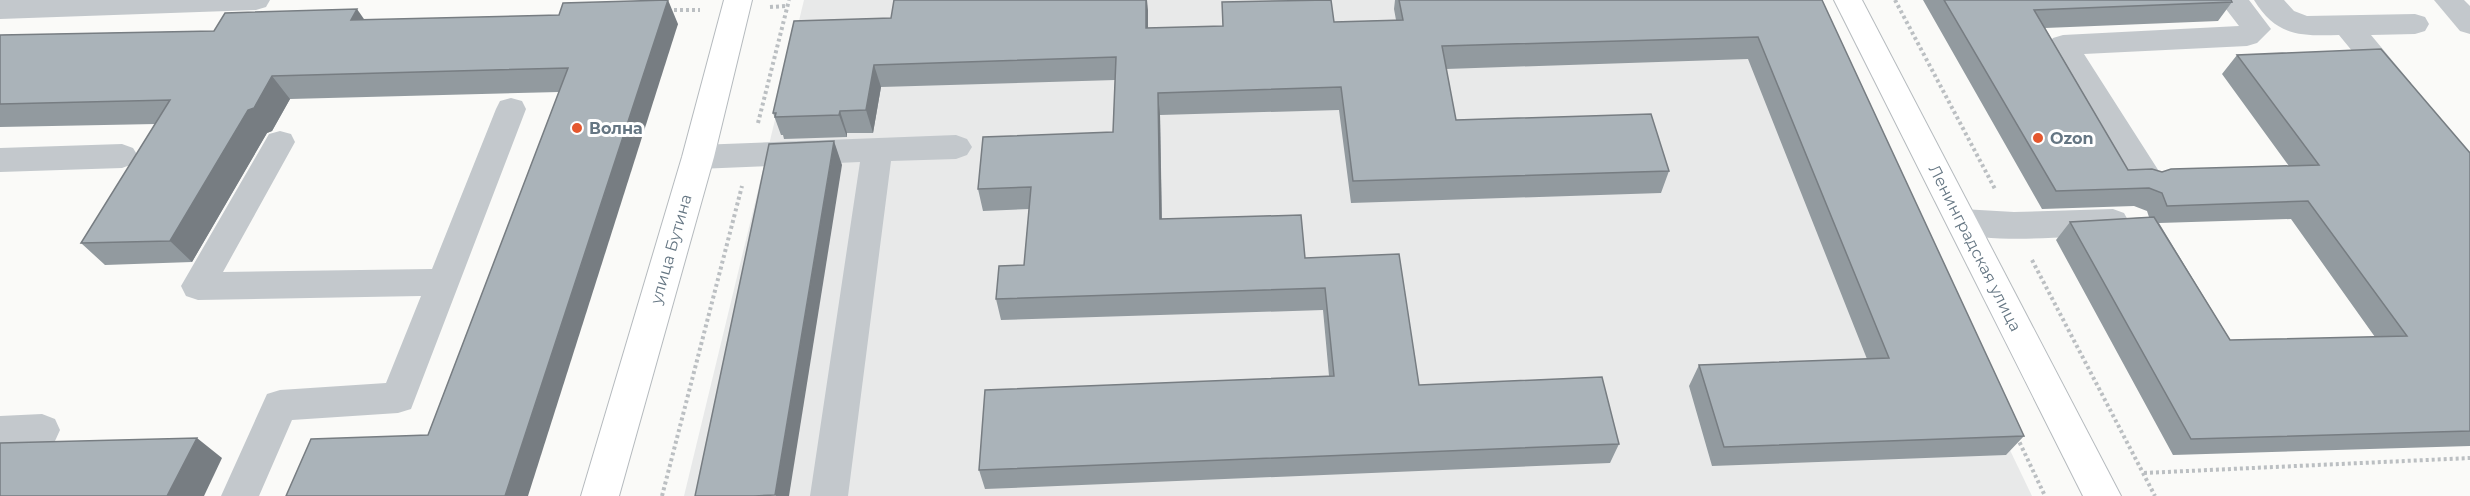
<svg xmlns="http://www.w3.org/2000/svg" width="2470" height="496" font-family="Montserrat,sans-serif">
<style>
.built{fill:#e8e9e9}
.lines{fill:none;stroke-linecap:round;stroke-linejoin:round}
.major-casing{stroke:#b5babe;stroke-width:2}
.path{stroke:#bbbfc2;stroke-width:4;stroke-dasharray:3 3;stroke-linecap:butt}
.minor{fill:#c3c8cc;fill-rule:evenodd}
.major{fill:#fff;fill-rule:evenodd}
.wall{fill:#929a9f;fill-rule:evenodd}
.shaded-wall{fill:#777d82}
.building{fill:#aab3b9;stroke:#777d82;stroke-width:1.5}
.poi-dot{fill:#e4572e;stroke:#fff;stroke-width:2}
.labels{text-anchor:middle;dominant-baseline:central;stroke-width:6;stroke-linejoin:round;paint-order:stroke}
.poi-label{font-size:16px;font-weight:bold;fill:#657683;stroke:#fff;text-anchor:start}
.street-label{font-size:16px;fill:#657683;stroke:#fff}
</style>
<rect width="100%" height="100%" fill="#fafaf8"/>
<path class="built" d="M804 0H1794L2032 496H684Z"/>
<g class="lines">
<g class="major-casing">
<g id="major">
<path d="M724 0H752L714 157 619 496H581L682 157Z"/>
<path d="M1834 0H1862L2121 496H2083Z"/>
</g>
</g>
<g class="path">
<path d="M1895 0 1995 189"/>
<path d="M770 7 787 6"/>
<path d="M668 10H700"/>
<path d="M758 123 789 0"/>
<path d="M2032 260 2155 496"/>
<path d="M2017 437 2045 496"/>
<path d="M2144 473 2470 458"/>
<path d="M662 496 742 186"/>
</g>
<g class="minor">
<path d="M0 0H270L266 7 256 10 0 19Z"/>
<path d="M2219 0H2249L2271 29 2257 43 2247 46 2084 54 2162 176 2157 184 2146 188 2135 184 2048 45 2053 38 2063 35 2239 26Z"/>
<path d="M2254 0H2284L2294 11 2307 16 2415 14 2425 17 2429 24 2425 31 2415 34 2371 35 2411 83 2407 91 2396 94 2385 91 2339 35C2300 36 2276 36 2254 0Z"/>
<path d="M2434 0H2464L2470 6V34L2460 31Z"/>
<path d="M511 98 522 101 526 109 411 409 398 413 292 420 259 496H221L267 394 280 390 386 383 421 296 198 300 186 296 181 286 269 134 280 131 291 134 295 142 223 272 432 269 496 109 500 101Z"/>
<path d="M956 135 967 139 972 147 967 155 956 159 891 161 848 496H810L860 162 698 169 687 165 682 157 687 149 698 145Z"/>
<path d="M122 144 133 148 138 156 133 164 122 168 0 172V148Z"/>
<path d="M1962 209 2014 212 2113 209 2124 213 2129 222 2124 231 2113 235C2066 236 1995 245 1951 231L1946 222 1951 213Z"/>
<path d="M42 414 55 419 60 430 55 441 42 446 0 448V416Z"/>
</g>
<use href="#major" class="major"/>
</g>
<g class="wall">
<path d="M1395 0H1822L2024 436 2006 455 1712 466 1689 386 1699 365 1867 359 1748 59 1446 69 1456 120 1669 171 1661 193 1351 203 1339 110 1160 115 1162 219 1305 258 1419 385 1619 444 1610 463 985 489 979 470 1329 376 1323 310 1001 320 996 299 1024 265 1029 209 983 211 978 189 1113 132 1115 80 881 87 873 133H847V137L784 139 783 135H781L773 113 794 21 1148 10V28L1223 26 1222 2 1334 22 1396 20 1394 9Z"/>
<path d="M1923 0H2231L2232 2 2218 21 2045 28 2128 170 2162 172 2289 166 2222 74 2237 55 2470 153V446L2173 455 2056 240 2070 222 2149 217 2147 211 2134 206 2042 209ZM2291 219 2375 337 2230 340 2159 223Z"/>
<path d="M364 20 678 24 428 435 559 92 290 99 272 131 267 133 192 262 105 265 81 243 156 124 0 127V35L214 31Z"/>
</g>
<g class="shaded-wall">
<path d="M668 0 678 24 528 496H505Z"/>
<path d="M1146 0H1147L1148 10V51L1146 28Z"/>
<path d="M357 9 373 32 351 20Z"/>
<path d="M874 65 881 87 873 133 866 110Z"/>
<path d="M272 76 290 99 272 131 267 133 192 262 170 241 248 110Z"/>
<path d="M1158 93 1160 115 1162 241 1160 219Z"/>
<path d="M840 111 847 133V137L839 115Z"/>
<path d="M834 141 842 165 789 496H776L775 495Z"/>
<path d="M197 438 222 458 204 496H167Z"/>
</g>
<g class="building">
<path d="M668 0 505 496H286L311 439 428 435 568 68 272 76 254 108 248 110 170 241 81 243 170 100 0 104V35L214 31 225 13 357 9 351 20 559 15 563 3Z"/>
<path d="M894 0H1146V28L1223 26 1222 2 1331 0 1334 22 1403 20 1399 0H1822L2024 436 1724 447 1699 365 1889 358 1758 37 1442 46 1456 120 1651 114 1669 171 1353 181 1341 87 1158 93 1160 219 1301 215 1305 258 1399 254 1419 385 1602 377 1619 444 979 470 985 390 1334 376 1325 288 996 299 999 266 1024 265 1031 187 978 189 983 137 1113 132 1116 57 874 65 866 110 840 111 839 115 775 117 776 113H773L794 21 891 18Z"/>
<path d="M1944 0H2231L2232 2 2034 10 2128 170 2152 169 2162 172 2171 169 2319 165 2237 55 2381 49 2470 153V431L2191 439 2070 222 2154 217 2230 340 2407 336 2308 201 2167 206 2162 193 2149 188 2056 191Z"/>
<path d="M834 141 775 495 754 496H695L769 144Z"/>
<path d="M197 438 167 496H0V443Z"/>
</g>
<g class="poi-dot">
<circle cx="577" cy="128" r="6"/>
<circle cx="2038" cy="138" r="6"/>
</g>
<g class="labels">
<g class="poi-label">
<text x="589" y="128">Волна</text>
<text x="2050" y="138">Ozon</text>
</g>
<g class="street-label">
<text transform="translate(1975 248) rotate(63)">Ленинградская улица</text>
<text transform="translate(671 249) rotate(-74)">улица Бутина</text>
</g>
</g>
</svg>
